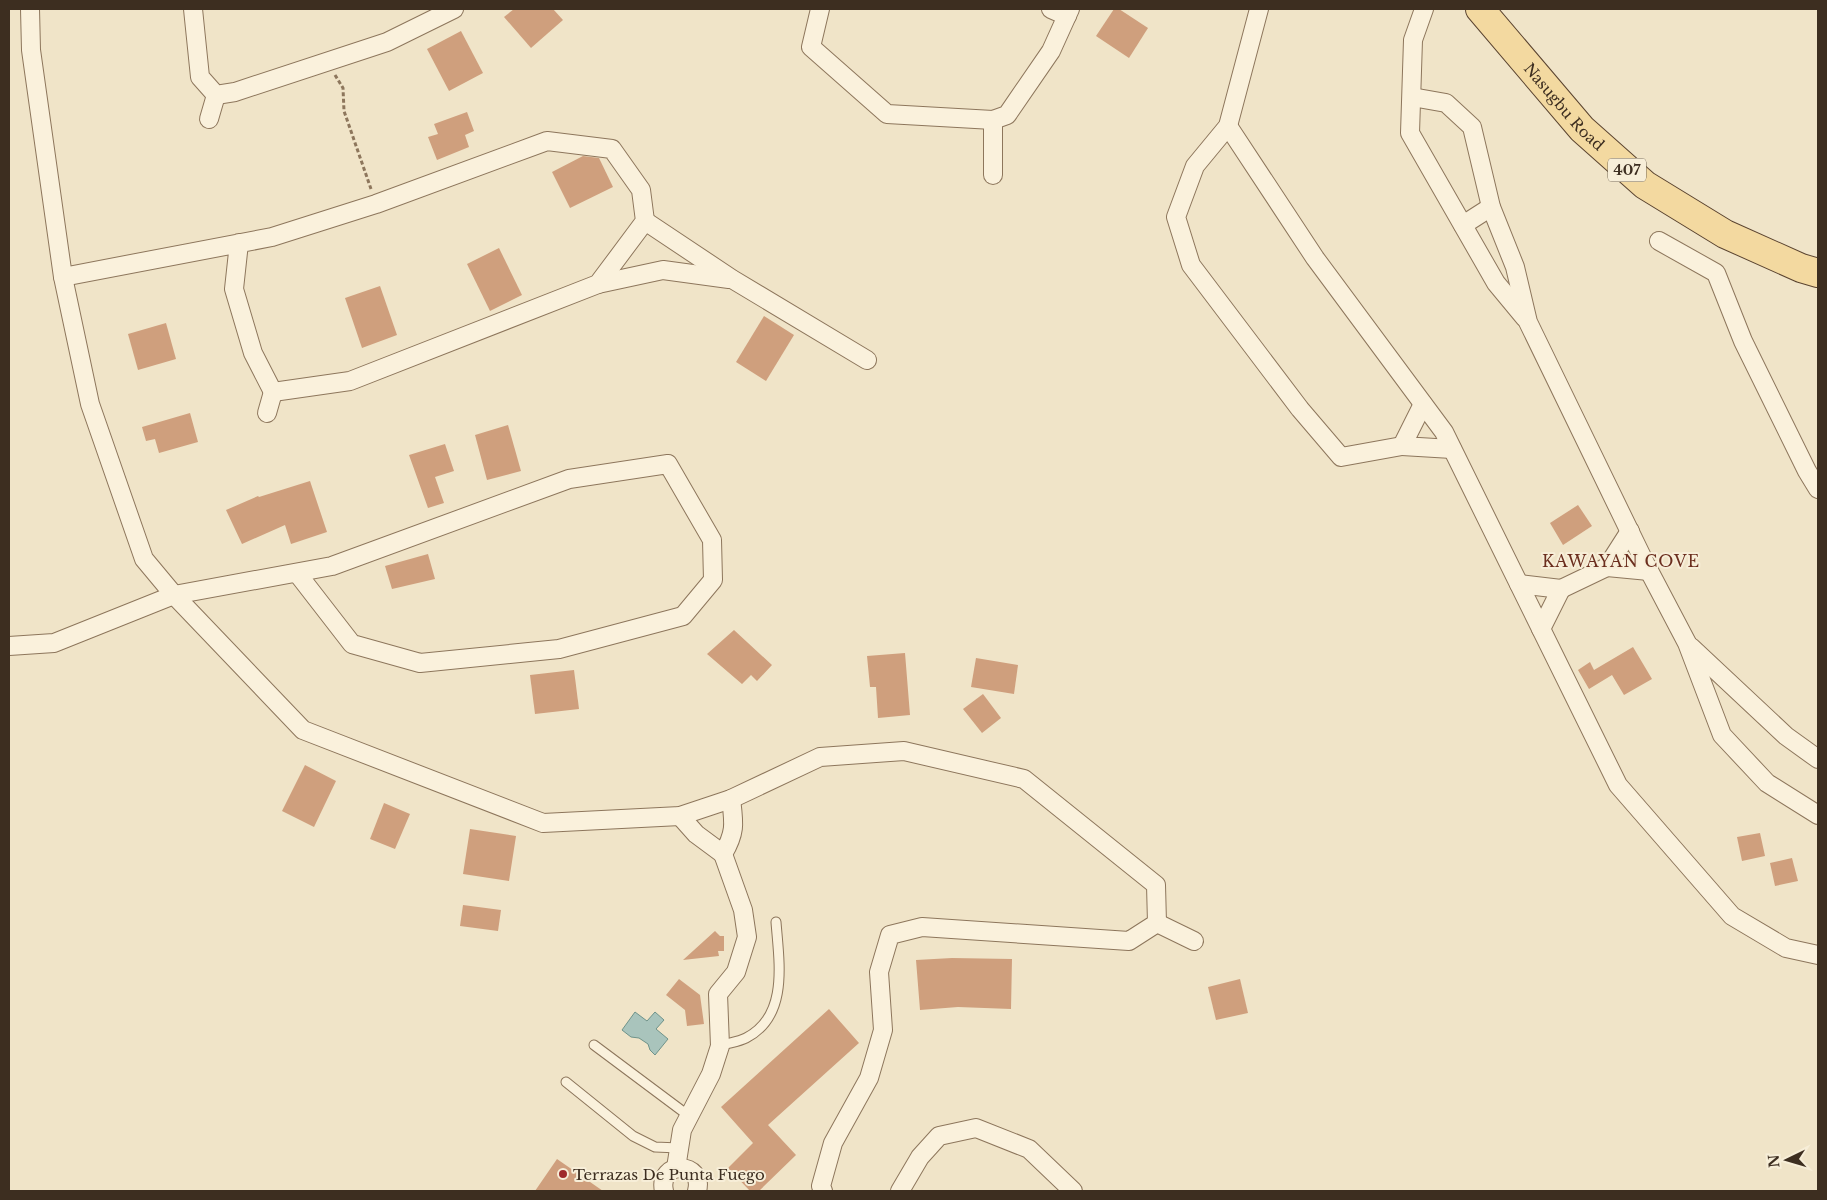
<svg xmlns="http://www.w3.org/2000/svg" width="1827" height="1200" font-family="'Libre Baskerville',serif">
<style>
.water{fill:#a9c4bc;stroke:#6f938a}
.building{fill:#cf9f7d}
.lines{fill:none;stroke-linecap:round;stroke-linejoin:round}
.lane-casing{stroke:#8d765c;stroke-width:11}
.street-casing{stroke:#8d765c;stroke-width:20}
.primary-casing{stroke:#5b4430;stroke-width:30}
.path{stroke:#8d765c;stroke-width:3;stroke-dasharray:4 2.5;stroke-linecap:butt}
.lane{stroke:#faf1dc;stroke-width:9}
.street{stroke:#faf1dc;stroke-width:18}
.primary{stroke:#f3d9a0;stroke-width:28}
.poi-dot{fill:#9e2a2b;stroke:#f7eed8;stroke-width:2}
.labels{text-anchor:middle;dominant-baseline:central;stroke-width:4;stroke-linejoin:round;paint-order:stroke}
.shield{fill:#f7eed8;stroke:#756857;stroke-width:1}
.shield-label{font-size:14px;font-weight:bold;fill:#3d2e20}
.street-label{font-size:15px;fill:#3d2e20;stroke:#f7eed8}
.poi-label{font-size:15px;fill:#3d2e20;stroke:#f7eed8;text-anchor:start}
.neighbourhood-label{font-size:16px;letter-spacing:1px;fill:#6b2e1e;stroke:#f7eed8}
</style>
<rect width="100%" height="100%" fill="#f0e4c8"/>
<path class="water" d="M635 1012 647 1021 655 1012 664 1020 656 1029 668 1039 655 1055 650 1050 648 1044 639 1038 631 1037 622 1030Z"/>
<g class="building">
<path d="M514 9H553L563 20 531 48 504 17Z"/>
<path d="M1114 9H1119L1148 28 1129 58 1096 36Z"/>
<path d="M461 31 483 73 449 91 427 49Z"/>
<path d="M467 112 474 131 465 135 469 147 437 160 428 137 438 134 434 124Z"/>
<path d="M583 156 599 158 613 187 570 208 552 172Z"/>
<path d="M499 248 522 295 490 311 467 264Z"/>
<path d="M380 286 397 335 362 348 345 298Z"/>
<path d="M764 316 794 335 766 381 736 362Z"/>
<path d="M166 323 176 359 138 370 128 334Z"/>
<path d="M190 413 198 442 159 453 155 439 146 441 142 427Z"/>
<path d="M508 425 521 471 487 480 475 435Z"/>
<path d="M445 444 454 471 435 477 444 503 428 508 409 455Z"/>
<path d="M310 481 327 532 291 544 285 525 242 544 226 510 258 496 259 497Z"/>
<path d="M1578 505 1592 526 1563 545 1550 523Z"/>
<path d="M428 554 435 579 392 589 385 566Z"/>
<path d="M734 630 772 665 757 681 751 675 742 684 707 654Z"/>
<path d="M1633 647 1652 679 1624 695 1612 675 1589 689 1578 670 1590 662 1594 670Z"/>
<path d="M905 653 910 715 878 718 876 687H870L867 656Z"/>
<path d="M976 658 1018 665 1014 694 971 687Z"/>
<path d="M574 670 579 709 535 714 530 675Z"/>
<path d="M983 694 1001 718 982 733 963 709Z"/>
<path d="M305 765 336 781 314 827 282 811Z"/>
<path d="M384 803 410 814 395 849 370 839Z"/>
<path d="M470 829 516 836 509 881 463 874Z"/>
<path d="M1760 833 1765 856 1742 861 1737 837Z"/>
<path d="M1792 858 1798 881 1775 886 1770 863Z"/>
<path d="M463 905 501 910 498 931 460 926Z"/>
<path d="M715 931 720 936H724V951H718L719 956 683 960Z"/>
<path d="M952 958 1012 959 1011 1009 958 1007 920 1010 916 960Z"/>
<path d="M679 979 700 995 704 1024 687 1026 685 1010 666 995Z"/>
<path d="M1240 979 1248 1013 1216 1020 1208 987Z"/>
<path d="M829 1009 859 1043 768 1125 796 1155 759 1191H750L728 1168 753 1143 721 1107Z"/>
<path d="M557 1159 603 1191H535Z"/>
</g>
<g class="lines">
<g class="lane-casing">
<g id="lane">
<path d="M594 1045 689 1116"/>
<path d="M720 1046C728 1043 738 1042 746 1038 789 1016 779 962 776 922"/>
<path d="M566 1082 633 1136 655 1147 679 1148"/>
</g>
</g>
<g class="street-casing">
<g id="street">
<path d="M30 9 31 50 63 277 90 404 144 559 174 595 303 730 543 823 680 816 731 799 820 757 904 751 1024 779 1156 885 1157 923 1129 941 922 927 890 935 879 972 883 1030 869 1078 833 1143 821 1186 823 1191"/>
<path d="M193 9 200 77 216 95 235 92 387 42 454 9"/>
<path d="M820 9 811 47 887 114 993 120 1007 115 1051 51 1070 9"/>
<path d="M1051 9 1067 16"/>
<path d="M1259 9 1228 126 1195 166 1176 217 1191 265 1300 409 1341 457 1402 446"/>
<path d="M1424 9 1413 40 1410 133 1496 283 1525 318"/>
<path d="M1412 97 1446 103 1472 127 1491 207 1515 267 1528 322 1646 565 1687 643 1722 735 1767 783 1818 815"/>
<path d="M209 119 216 95"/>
<path d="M1228 126 1315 258 1444 432 1618 785 1732 916 1786 948 1818 955"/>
<path d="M993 175V120"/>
<path d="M645 221 732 279 867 360"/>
<path d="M1463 225 1491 207"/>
<path d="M1659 241 1716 273 1743 341 1807 471 1818 489"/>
<path d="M63 277 272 237 376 204 547 141 612 149 641 190 645 221 598 284 350 381 273 392 253 353 234 289 239 243"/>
<path d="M598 284 663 270 729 279"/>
<path d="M1423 404 1402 446 1452 449"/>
<path d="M267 413 273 392"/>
<path d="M1630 531 1607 567 1649 571"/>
<path d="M1519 584 1561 589 1541 629"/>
<path d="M1561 589 1607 567"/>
<path d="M9 646 54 643 174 595 332 566 569 479 668 464 712 540 713 580 683 616 559 649 420 663 352 644 297 573"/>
<path d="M1691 647 1786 736 1818 759"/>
<path d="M680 816 696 834 723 854C736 832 734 823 731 799"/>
<path d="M1157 923 1194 941"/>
<path d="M676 1168 682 1130 711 1074 720 1046 718 994 736 972 747 937 743 910 723 854"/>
<path d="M664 1191C657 1160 705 1161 697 1191"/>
<path d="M900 1191 920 1157 939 1136 976 1128 1029 1149 1073 1191"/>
</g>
</g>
<g class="primary-casing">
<g id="primary">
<path id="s1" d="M1480 9 1582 129 1645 185 1725 234 1801 268 1818 273"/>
</g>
</g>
<path class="path" d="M335 75 343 88 344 111 371 189"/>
<use href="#lane" class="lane"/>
<use href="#street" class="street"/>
<use href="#primary" class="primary"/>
</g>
<circle class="poi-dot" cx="563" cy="1174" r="5"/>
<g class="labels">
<rect class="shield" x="1608" y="158.5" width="38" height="23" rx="4"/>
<g class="shield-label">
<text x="1627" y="170">407</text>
</g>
<g class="street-label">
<text stroke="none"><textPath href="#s1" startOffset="129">Nasugbu Road</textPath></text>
</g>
<g class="poi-label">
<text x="573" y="1174">Terrazas De Punta Fuego</text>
</g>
<g class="neighbourhood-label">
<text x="1621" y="561">KAWAYAN COVE</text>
</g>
</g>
<rect width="1827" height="1200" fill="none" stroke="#3d2e20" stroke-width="20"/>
<g transform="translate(1787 1160) rotate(265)" stroke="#f7eed8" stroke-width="4" paint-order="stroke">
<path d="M0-4L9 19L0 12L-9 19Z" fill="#3d2e20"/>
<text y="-8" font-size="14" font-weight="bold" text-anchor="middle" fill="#3d2e20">N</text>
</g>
</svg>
